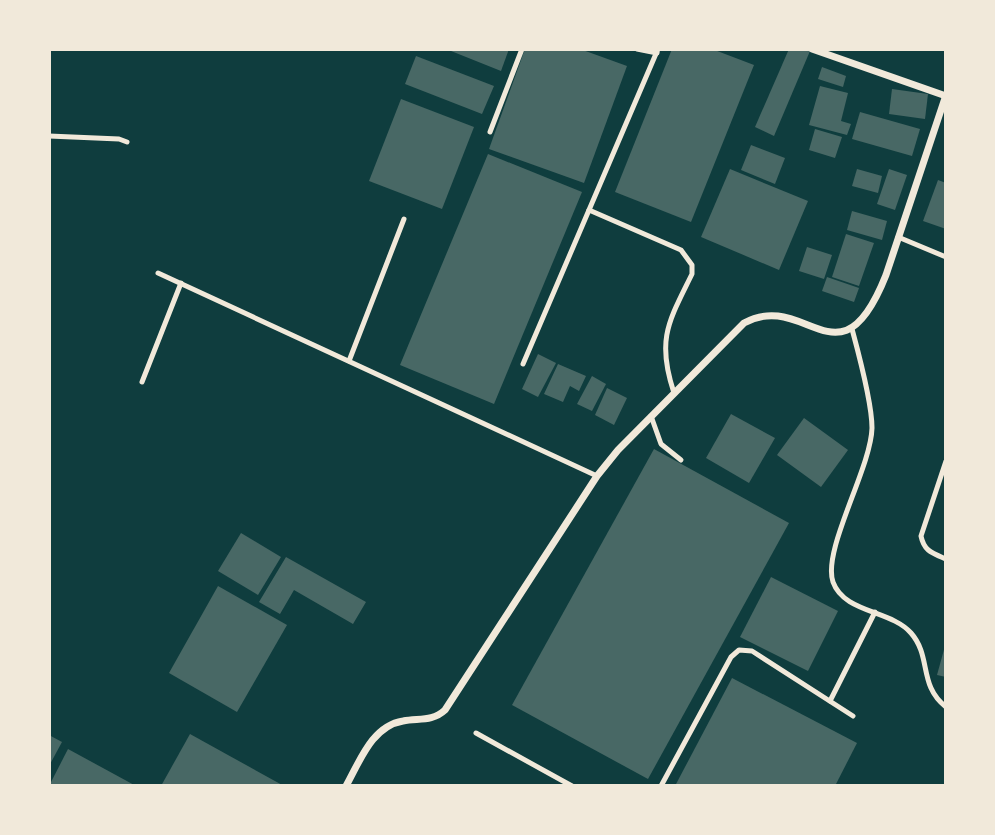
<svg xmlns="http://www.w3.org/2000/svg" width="995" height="835" font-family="Ubuntu,sans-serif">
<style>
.building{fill:#486865}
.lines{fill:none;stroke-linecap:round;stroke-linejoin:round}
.service{stroke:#f1e9da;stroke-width:5}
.minor{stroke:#f1e9da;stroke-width:7}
</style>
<rect width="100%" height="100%" fill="#0f3d3e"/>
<g class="building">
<path d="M446 49H509L501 71Z"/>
<path d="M525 49H580L627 66 584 183 489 149Z"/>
<path d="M672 49H712L754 65 691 222 615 192Z"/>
<path d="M789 49 810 51 774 136 755 127Z"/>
<path d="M416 56 494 86 482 114 405 84Z"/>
<path d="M822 67 846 76 843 87 818 79Z"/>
<path d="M820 86 848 93 841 121 851 124 847 135 809 125Z"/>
<path d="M892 89 928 94 925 119 889 114Z"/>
<path d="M401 99 474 127 442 209 369 181Z"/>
<path d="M860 112 920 129 912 156 852 139Z"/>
<path d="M815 129 842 137 835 158 809 150Z"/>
<path d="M751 145 785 158 775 184 741 170Z"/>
<path d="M488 154 582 192 494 404 400 365Z"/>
<path d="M730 169 808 201 779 270 701 237Z"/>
<path d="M857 169 882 176 878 193 852 186Z"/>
<path d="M889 169 907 175 895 210 877 204Z"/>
<path d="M938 180 946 183V229L923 221Z"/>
<path d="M852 211 887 221 882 240 847 230Z"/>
<path d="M846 234 874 243 859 286 832 277Z"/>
<path d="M807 247 832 255 824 279 799 271Z"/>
<path d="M827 277 859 288 854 302 822 291Z"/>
<path d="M538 354 556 363 538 397 522 389Z"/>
<path d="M558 364 586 376 579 391 570 386 563 402 544 394Z"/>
<path d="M592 376 606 384 592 411 577 404Z"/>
<path d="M607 388 627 398 614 425 595 415Z"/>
<path d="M731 414 775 438 749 483 706 458Z"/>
<path d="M804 418 848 450 821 487 777 455Z"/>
<path d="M654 449 789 523 648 779 512 705Z"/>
<path d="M241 533 281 557 258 595 218 571Z"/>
<path d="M286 557 366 602 353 624 294 590 280 614 259 602Z"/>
<path d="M771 577 838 611 808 671 740 637Z"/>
<path d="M218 586 287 625 237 712 169 673Z"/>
<path d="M945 646H946V677L937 675Z"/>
<path d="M732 678 857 743 835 786H675Z"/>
<path d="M190 734 284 786H161Z"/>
<path d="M49 735 62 742 49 766Z"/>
<path d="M68 749 136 786H49Z"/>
</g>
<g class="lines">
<g class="service">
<path d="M637 49 657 53"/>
<path d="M490 132 522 49"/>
<path d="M49 136 119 139 127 142"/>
<path d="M589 210 681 250 692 265V274C669 321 656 339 674 393"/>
<path d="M898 237 946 257"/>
<path d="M158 273 597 476"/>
<path d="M852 329C859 355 872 402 872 428 871 468 822 550 833 582 844 613 891 610 911 633 932 657 918 685 946 707"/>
<path d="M349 361 404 219"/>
<path d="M523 364 658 49"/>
<path d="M142 382 181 283"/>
<path d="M651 416 661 444 681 460"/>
<path d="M946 461 921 536C924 551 932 553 946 559"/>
<path d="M830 701 875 612"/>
<path d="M476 733 572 786"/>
<path d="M661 786 731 657 739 650 752 651 853 716"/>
</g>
<g class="minor">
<path d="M812 49 946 96"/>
<path d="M346 786C360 761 372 726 403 721 419 718 432 722 445 710L597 476 618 450 744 323C806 289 840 391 886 275L946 95"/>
</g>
</g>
<rect width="995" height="835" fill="none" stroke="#f1e9da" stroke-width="102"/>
</svg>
